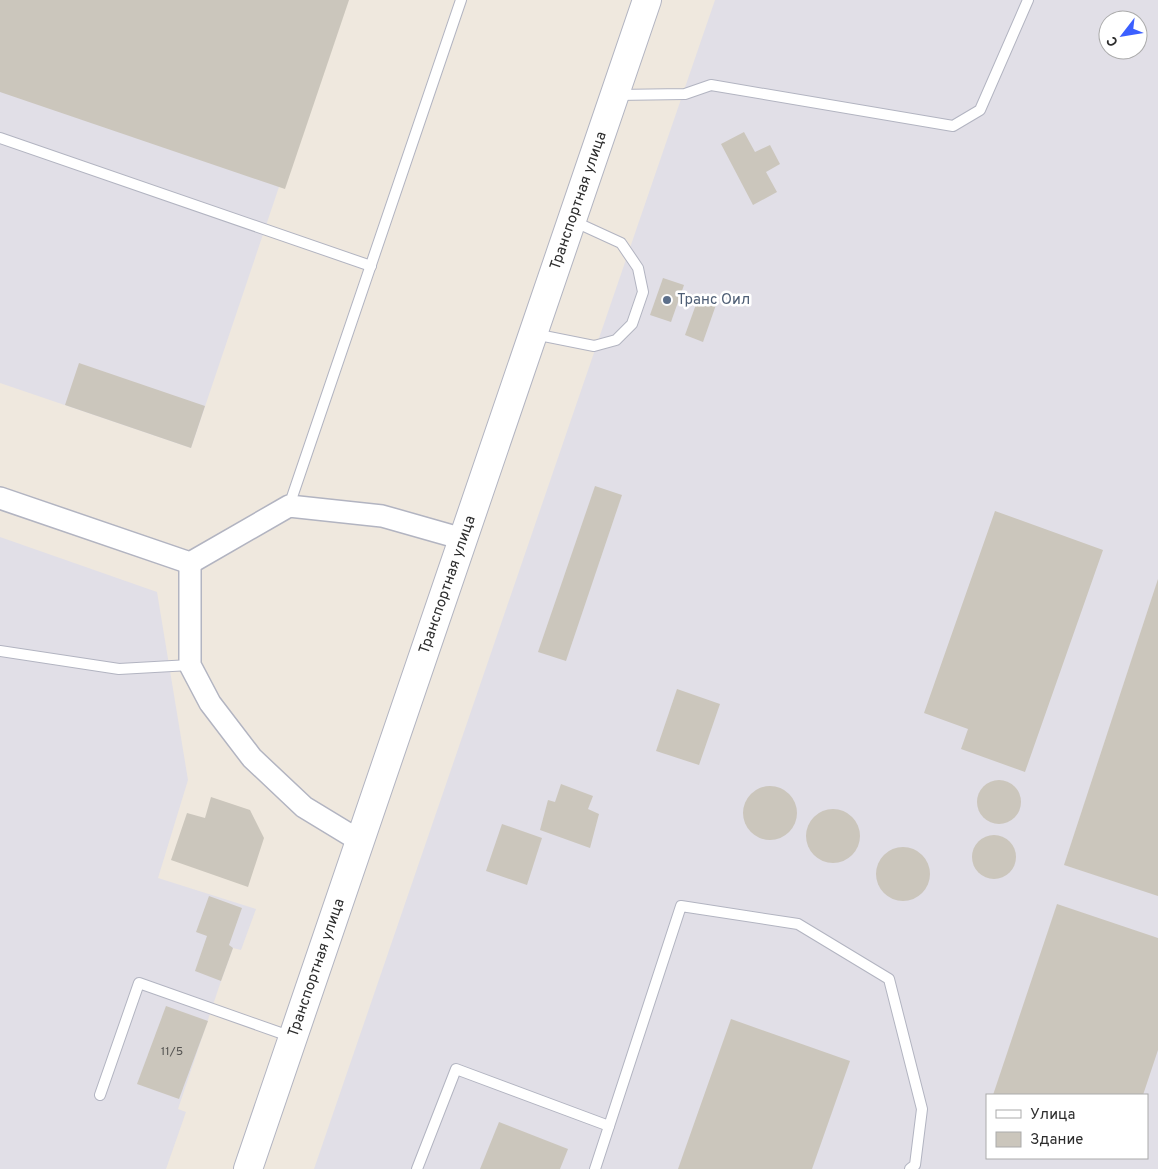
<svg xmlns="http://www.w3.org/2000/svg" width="1158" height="1169" font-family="Overpass,sans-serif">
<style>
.industrial{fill:#e1dfe7;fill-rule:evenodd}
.building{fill:#cbc6bc}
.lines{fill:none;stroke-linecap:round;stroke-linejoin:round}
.lane-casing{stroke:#b2b4c1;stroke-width:12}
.street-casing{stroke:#b2b4c1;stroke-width:24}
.secondary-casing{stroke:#b2b4c1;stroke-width:30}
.lane{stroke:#fff;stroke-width:10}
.street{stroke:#fff;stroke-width:21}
.secondary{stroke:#fff;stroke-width:28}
.service-dot{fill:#5c6f8a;stroke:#fff;stroke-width:2}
.labels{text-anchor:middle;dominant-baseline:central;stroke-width:5;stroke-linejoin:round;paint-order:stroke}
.number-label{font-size:12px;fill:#545351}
.street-label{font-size:15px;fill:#2d2d2d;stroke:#fff}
.service-label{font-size:15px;fill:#4e5e75;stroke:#fff;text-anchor:start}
</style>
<rect width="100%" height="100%" fill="#efe8de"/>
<g class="industrial">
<path d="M0 0H342L191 448 0 383Z"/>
<path d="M715 0H1158V1169H314ZM1108 20H1138V50H1108ZM987 1095H1147V1158H987Z"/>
<path d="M0 537 157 592 188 780 158 878 256 909 241 950 233 948 221 981 178 1109 186 1112 166 1169H0Z"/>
</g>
<g class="building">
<path d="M0 0H349L285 189 0 92Z"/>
<path d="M744 132 755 152 770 145 780 164 766 172 777 192 753 205 721 144Z"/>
<path d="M663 278 684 285 671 322 650 315Z"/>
<path d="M699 296 717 302 703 342 685 335Z"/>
<path d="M79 363 205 406 191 448 65 405Z"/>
<path d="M595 486 622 495 566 661 538 652Z"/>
<path d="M995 511 1103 550 1025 772 961 749 968 729 924 713Z"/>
<path d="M1158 579V896L1064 865Z"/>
<path d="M677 689 720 704 699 765 656 751Z"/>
<circle cx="999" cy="802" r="22"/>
<path d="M561 784 593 796 588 809 599 814 590 848 540 830 548 800 555 802Z"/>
<circle cx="770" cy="813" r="27"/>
<path d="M211 797 250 810 264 838 248 887 171 860 187 813 205 818Z"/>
<circle cx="833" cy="836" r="27"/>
<path d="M502 824 542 838 527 885 486 871Z"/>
<circle cx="994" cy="857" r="22"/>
<circle cx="903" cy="874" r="27"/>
<path d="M209 896 242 908 229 945 233 948 221 981 195 971 207 936 196 932Z"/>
<path d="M1057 904 1158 938V1050L1143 1095H993Z"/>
<path d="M166 1006 208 1021 179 1099 137 1084Z"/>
<path d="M731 1019 850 1061 812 1169H678Z"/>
<path d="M499 1122 568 1149 560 1169H480Z"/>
</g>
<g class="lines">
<g class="lane-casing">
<g id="lane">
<path d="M616 95 685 94 711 85 953 126 980 110 1028 0"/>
<path d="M0 138 371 266"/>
<path d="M534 334 594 346 616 340 632 324 643 292 638 268 621 243 573 221"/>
<path d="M289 506 461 0"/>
<path d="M0 651 119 669 190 665"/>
<path d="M100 1095 139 983 292 1037"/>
<path d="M417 1169 456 1069 609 1126"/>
<path d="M595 1169 681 906 798 924 889 979 922 1109 915 1165 910 1169"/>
</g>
</g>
<g class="street-casing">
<g id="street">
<path d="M0 498 190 563 289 506 382 516 463 539"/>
<path d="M190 563V665L210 703 252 758 304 807 360 841"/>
</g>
</g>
<g class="secondary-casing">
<path id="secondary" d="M248 1169 647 0"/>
</g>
<use href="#lane" class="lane"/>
<use href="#street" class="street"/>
<use href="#secondary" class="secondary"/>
</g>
<circle class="service-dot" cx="667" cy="300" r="5"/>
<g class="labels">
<g class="number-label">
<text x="172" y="1052">11/5</text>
</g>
<g class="street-label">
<text transform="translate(579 201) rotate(-71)">Транспортная улица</text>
<text transform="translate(448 585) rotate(-71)">Транспортная улица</text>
<text transform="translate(317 968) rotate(-71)">Транспортная улица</text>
</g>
<g class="service-label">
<text x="677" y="300">Транс Оил</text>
</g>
</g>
<rect x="986" y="1094" width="162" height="65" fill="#ffffff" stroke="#ababab"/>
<rect x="996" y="1110" width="25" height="8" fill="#ffffff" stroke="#ababab"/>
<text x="1030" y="1119" font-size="15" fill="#2d2d2d">Улица</text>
<rect x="996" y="1132" width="25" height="15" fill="#cbc6bc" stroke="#ababab"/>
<text x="1030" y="1144" font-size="15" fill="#2d2d2d">Здание</text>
<g transform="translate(1123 35) rotate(239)"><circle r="24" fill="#ffffff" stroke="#ababab"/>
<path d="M0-4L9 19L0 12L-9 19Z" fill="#3b5fff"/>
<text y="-8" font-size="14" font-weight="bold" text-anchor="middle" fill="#2d2d2d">С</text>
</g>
</svg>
